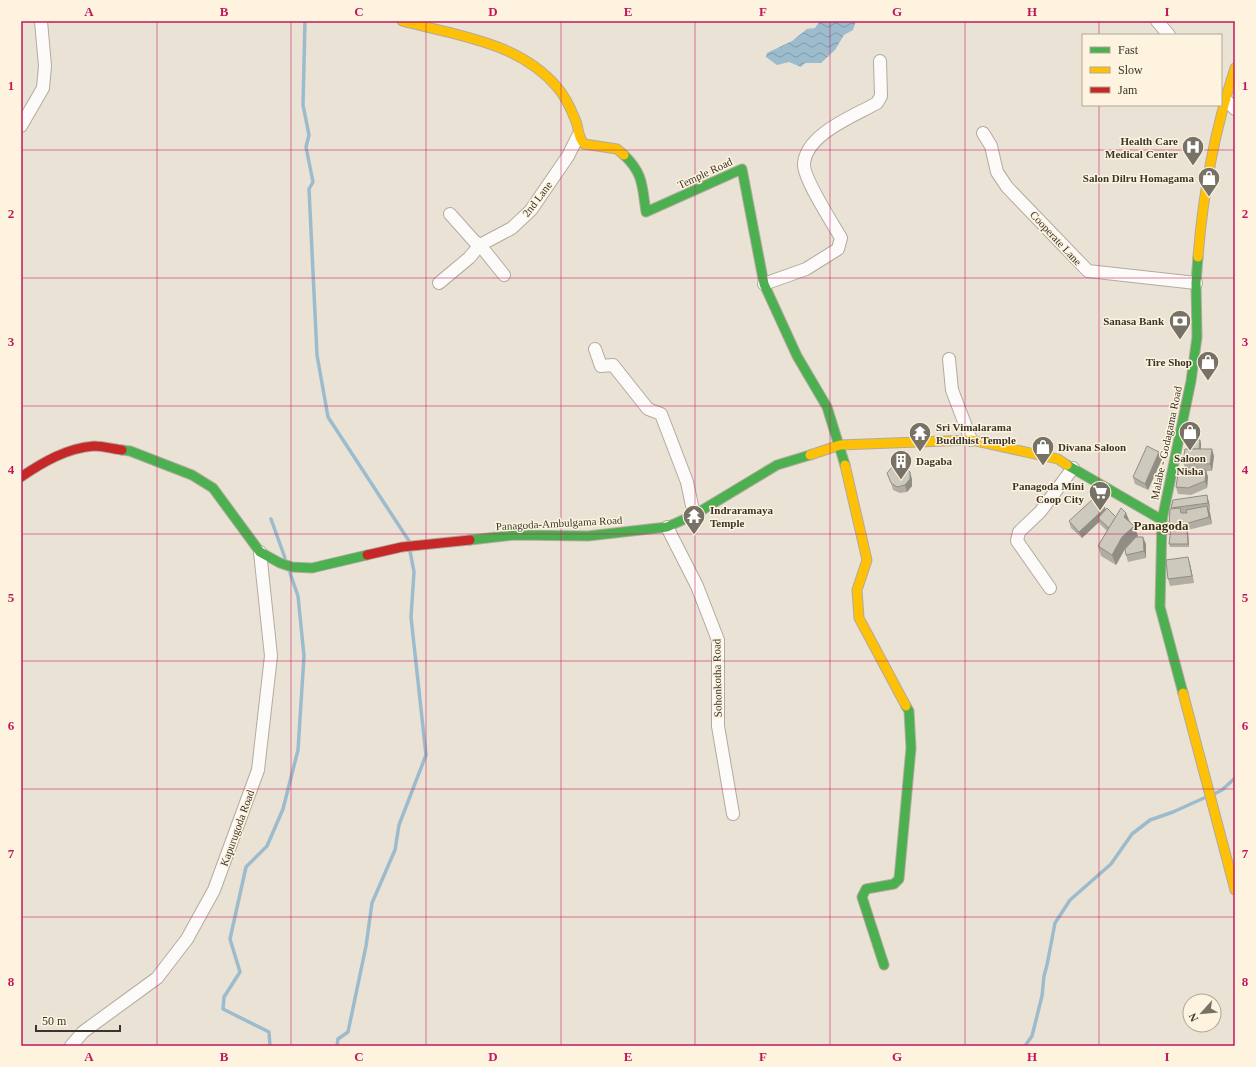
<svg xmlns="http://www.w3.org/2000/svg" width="1256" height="1067" font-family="'Times New Roman',serif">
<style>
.water{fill:url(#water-waves)}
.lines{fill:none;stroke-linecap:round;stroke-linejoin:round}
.stream{stroke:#9cbcce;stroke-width:3.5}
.street-casing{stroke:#b1aba0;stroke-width:14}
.fast-casing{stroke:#b1aba0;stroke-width:11}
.slow-casing{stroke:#b1aba0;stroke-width:11}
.jam-casing{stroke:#b1aba0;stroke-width:11}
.street{stroke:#fcfbf9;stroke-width:12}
.fast{stroke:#4caf50;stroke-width:9}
.slow{stroke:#ffc107;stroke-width:9}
.jam{stroke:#c62828;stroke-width:9}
.wall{fill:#b1ada3}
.shaded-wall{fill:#908d84}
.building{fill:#cec9bd;stroke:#908d84}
.grid{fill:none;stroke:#c2185b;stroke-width:1;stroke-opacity:0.55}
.labels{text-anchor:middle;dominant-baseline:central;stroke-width:3;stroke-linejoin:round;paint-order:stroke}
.poi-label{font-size:11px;font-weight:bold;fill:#3a352b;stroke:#fdf3de;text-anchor:end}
.street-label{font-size:11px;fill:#3a352b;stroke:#fdf3de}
.quarter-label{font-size:13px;font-weight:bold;fill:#382f19;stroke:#fdf3de}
.neatline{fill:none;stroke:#c2185b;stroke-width:1.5}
.grid-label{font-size:13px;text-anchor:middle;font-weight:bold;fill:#c2185b}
</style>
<defs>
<pattern id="water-waves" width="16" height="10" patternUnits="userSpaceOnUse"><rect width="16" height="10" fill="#9cbcce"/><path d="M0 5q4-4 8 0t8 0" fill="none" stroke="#809aa7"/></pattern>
</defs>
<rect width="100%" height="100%" fill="#eae2d4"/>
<path class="water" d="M820 21H856L853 30 844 35 835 50 821 63H805L801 67 789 62 777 65 766 57 767 53 792 41 807 29 815 28Z"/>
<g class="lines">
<g class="stream">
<path d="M305 21 303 105 309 135 306 147 313 182 309 189 317 355 328 417 409 541"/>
<path d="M271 519 285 558"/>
<path d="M1216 793 1222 790 1235 778"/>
<path d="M270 1046 269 1032 223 1009 224 997 240 972 230 939 246 867 267 846 283 809 298 750 304 656 298 596 290 573"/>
<path d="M337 1046 338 1039 348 1032 366 946 372 903 395 850 399 825 426 755 411 617 414 572 410 551"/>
<path d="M1025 1046 1032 1036 1042 996 1044 976 1047 965 1055 923 1070 900 1111 864 1132 834 1150 820 1173 812 1204 798"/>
</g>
<g class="street-casing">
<g id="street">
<path d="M1157 21 1169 35"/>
<path d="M1225 99 1235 109"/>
<path d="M21 126 43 88 45 66 41 21"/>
<path d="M983 133 991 146 997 172 1007 187 1088 271 1196 283"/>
<path d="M450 214 475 242 480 245 504 275"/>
<path d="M439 283 469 258 480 245 512 228 531 210 568 156 578 136"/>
<path d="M764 284 806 269 838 249 841 238C833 224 803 178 804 164 806 134 854 116 877 103L881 96 880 61"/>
<path d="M595 349 601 366 613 365 648 409 661 414 687 482 694 515"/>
<path d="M949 359 952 390 971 440"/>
<path d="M667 527 697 586 718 640V726L733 814"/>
<path d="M1050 588 1017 541 1019 532 1040 512 1073 468"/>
<path d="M71 1046 83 1032 157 978 187 939 214 890 258 770 271 656 260 552"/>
</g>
</g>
<g class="fast-casing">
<g id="fast">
<path d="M624 155C644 174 642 187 646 212L742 169 764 284 797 356 827 407 845 465"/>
<path d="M122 450 130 451 192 475 213 488 260 552 280 563 292 567 312 568 367 555"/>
<path d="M1067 465 1162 520"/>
<path d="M470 540 514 535 588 536 667 527 694 515 777 465 810 455"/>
<path d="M1183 693 1160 607 1162 520 1191 381 1197 337 1196 283 1198 257"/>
<path d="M884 965 862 897 866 889 894 884 899 879 911 748 909 711 906 706"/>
</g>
</g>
<g class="slow-casing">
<g id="slow">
<path d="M402 21C455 35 519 42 557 87 564 95 571 109 575 119 580 129 576 134 584 144L617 149 624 155"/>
<path d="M1198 257C1203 193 1215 129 1235 68"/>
<path d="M810 455 840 445 971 440 1058 459 1067 465"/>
<path d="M845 465 867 560 857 590 859 618 906 706"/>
<path d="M1183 693 1235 890"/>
</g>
</g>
<g class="jam-casing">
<g id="jam">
<path d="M21 477C43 462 67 448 94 446 103 446 113 449 122 450"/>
<path d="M367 555 402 547 470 540"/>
</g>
</g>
<use href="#street" class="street"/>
<use href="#fast" class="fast"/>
<use href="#slow" class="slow"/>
<use href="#jam" class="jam"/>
</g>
<g class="wall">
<path d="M1201 443V449L1214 456 1212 471H1206L1208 477 1207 488 1191 495 1178 494 1176 487 1185 468 1183 462 1189 449Z"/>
<path d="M1162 459 1148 490 1135 484 1133 477Z"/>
<path d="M912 479V486L907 492 900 493 893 490 891 483Z"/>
<path d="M1209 502 1210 510H1209L1212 524 1188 530 1189 547H1170L1169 544 1171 528 1169 524 1172 509 1171 508Z"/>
<path d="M1106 509 1116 517 1126 513 1130 522 1134 526 1138 536 1137 537 1146 544V558L1128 562 1126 555 1125 549 1116 565 1101 556 1098 546 1107 531 1100 524 1099 522 1082 538 1071 528 1069 521Z"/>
<path d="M1190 564 1194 583 1170 586 1168 579Z"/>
</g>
<g class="shaded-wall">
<path d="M1200 440 1201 443V455L1199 452Z"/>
<path d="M1212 449 1214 456 1212 471 1210 464Z"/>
<path d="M1159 452 1162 459 1148 490 1145 484Z"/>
<path d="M1206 470 1208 477 1207 488 1205 481Z"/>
<path d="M910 472 912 479V486L907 492 905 485Z"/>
<path d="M1207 495 1209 502 1210 510 1208 503Z"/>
<path d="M1207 506 1210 512 1212 524 1209 517Z"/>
<path d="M1105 508 1107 514 1098 518 1099 522 1082 538 1079 532Z"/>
<path d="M1126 513 1130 523 1124 517Z"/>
<path d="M1134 526 1138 536 1126 547 1116 565 1112 555 1122 537Z"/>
<path d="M1187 528 1188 532 1189 547 1188 544Z"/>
<path d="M1143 537 1146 544V558L1144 551Z"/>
<path d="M1188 557 1190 564 1194 583 1192 576Z"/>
</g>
<g class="building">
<path d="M1190 440H1200L1199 449H1189Z"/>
<path d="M1147 446 1159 452 1145 484 1133 477Z"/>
<path d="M1185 449H1212L1210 464 1183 462Z"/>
<path d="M902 464 910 472V479L905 485 897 487 891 483 887 473 894 465Z"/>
<path d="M1179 468 1206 470 1205 481 1188 488 1176 487Z"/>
<path d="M1207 495 1208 503 1171 508 1173 500Z"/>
<path d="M1094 498 1105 508 1079 532 1069 521Z"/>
<path d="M1207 506 1209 517 1185 524H1169L1170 509 1180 508 1181 513H1187L1186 510Z"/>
<path d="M1107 508 1116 517 1109 528 1098 518Z"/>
<path d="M1121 508 1126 513 1124 517 1134 526 1122 537 1112 555 1098 546Z"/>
<path d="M1171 528H1187L1188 544H1169Z"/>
<path d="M1136 537H1143L1144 551 1126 555 1125 549Z"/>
<path d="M1188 557 1192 576 1168 579 1166 560Z"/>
</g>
<path class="grid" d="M157 21V1046M291 21V1046M426 21V1046M561 21V1046M695 21V1046M830 21V1046M965 21V1046M1099 21V35M1099 105V1046M21 150H1235M21 278H1235M21 406H1235M21 534H1235M21 661H1235M21 789H1235M21 917H1235"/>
<defs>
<g id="hospital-pin" transform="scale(1.15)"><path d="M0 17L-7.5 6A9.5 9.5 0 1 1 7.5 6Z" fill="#787266" stroke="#fdf3de"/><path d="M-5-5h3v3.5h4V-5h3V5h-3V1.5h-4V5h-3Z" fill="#fff"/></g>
<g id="shop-pin" transform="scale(1.15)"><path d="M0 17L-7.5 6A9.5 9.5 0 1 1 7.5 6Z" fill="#787266" stroke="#fdf3de"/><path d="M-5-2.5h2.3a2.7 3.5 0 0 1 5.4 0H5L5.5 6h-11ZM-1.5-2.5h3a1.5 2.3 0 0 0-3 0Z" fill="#fff"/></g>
<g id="bank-pin" transform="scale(1.15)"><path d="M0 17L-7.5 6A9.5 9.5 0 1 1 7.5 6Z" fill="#787266" stroke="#fdf3de"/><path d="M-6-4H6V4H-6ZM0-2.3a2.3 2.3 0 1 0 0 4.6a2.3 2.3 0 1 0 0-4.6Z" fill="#fff"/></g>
<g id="temple-pin" transform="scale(1.15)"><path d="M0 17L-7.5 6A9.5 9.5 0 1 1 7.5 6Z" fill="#787266" stroke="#fdf3de"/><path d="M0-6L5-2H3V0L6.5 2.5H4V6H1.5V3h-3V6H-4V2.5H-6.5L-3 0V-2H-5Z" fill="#fff"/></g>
<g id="building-pin" transform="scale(1.15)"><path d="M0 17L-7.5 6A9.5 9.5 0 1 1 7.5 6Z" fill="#787266" stroke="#fdf3de"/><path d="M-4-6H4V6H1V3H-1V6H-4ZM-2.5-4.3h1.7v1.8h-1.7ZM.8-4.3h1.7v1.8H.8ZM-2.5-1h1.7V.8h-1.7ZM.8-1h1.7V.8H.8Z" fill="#fff"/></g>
<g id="supermarket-pin" transform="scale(1.15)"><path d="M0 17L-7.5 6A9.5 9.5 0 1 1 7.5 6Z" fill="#787266" stroke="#fdf3de"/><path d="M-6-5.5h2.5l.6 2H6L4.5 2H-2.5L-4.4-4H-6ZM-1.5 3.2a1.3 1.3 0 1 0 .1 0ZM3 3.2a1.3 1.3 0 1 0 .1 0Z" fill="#fff"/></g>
</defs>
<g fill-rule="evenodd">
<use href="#hospital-pin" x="1193" y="147"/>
<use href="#shop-pin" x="1209" y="178"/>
<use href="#bank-pin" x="1180" y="321"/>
<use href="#shop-pin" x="1208" y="362"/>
<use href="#shop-pin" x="1190" y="432"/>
<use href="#temple-pin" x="920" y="433"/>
<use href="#shop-pin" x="1043" y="447"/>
<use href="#building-pin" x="901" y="461"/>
<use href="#supermarket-pin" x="1100" y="492"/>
<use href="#temple-pin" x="694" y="516"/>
</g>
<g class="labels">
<g class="poi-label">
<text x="1178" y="141">Health Care<tspan x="1178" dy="13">Medical Center</tspan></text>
<text x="1194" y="178">Salon Dilru Homagama</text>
<text x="1164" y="321">Sanasa Bank</text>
<text x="1192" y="362">Tire Shop</text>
<text x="936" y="427" text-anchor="start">Sri Vimalarama<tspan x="936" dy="13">Buddhist Temple</tspan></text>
<text x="1058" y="447" text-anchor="start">Divana Saloon</text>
<text x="1190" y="458" text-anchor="middle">Saloon<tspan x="1190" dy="13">Nisha</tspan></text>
<text x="916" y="461" text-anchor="start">Dagaba</text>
<text x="1084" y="486">Panagoda Mini<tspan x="1084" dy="13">Coop City</tspan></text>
<text x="710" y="510" text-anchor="start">Indraramaya<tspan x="710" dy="13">Temple</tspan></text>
</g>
<g class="street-label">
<text transform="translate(705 173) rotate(-25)">Temple Road</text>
<text transform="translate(537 199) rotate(-53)">2nd Lane</text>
<text transform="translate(1056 238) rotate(47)">Cooperate Lane</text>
<text transform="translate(1166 443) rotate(-78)">Malabe - Godagama Road</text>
<text transform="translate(559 523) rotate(-3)">Panagoda-Ambulgama Road</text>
<text transform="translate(717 678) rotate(-91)">Sohonkotha Road</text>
<text transform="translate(237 828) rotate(-70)">Kapurugoda Road</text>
</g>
<g class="quarter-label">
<text x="1161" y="525">Panagoda</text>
</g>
</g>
<rect width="1256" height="1067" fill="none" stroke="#fdf3de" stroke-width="44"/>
<rect x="1082" y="34" width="140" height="72" fill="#fdf3de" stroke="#afa796"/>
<rect x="1090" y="47" width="20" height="6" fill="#4caf50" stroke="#afa796"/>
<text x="1118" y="54" font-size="12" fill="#3a352b">Fast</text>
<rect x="1090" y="67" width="20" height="6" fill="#ffc107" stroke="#afa796"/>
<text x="1118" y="74" font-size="12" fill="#3a352b">Slow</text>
<rect x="1090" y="87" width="20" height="6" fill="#c62828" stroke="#afa796"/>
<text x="1118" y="94" font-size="12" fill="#3a352b">Jam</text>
<g transform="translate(1202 1013) rotate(243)"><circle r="19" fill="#fdf3de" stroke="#afa796"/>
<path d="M0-3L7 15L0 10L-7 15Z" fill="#787266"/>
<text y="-6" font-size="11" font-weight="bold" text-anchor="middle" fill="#3a352b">N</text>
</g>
<path d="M36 1025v6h84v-6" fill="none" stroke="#3a352b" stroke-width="2"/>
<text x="42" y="1025" font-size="12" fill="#3a352b" stroke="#fdf3de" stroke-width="3" paint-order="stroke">50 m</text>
<rect x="22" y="22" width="1212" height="1023" class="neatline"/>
<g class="grid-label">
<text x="89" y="16">A</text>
<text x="224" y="16">B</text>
<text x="359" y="16">C</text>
<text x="493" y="16">D</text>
<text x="628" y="16">E</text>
<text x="763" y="16">F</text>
<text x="897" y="16">G</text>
<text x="1032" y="16">H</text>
<text x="1167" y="16">I</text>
<text x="11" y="90">1</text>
<text x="1245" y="90">1</text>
<text x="11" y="218">2</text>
<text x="1245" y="218">2</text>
<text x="11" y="346">3</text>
<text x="1245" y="346">3</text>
<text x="11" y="474">4</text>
<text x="1245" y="474">4</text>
<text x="11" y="602">5</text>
<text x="1245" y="602">5</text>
<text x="11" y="730">6</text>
<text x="1245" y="730">6</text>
<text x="11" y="858">7</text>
<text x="1245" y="858">7</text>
<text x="11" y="986">8</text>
<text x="1245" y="986">8</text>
<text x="89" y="1061">A</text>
<text x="224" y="1061">B</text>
<text x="359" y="1061">C</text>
<text x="493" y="1061">D</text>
<text x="628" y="1061">E</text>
<text x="763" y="1061">F</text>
<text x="897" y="1061">G</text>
<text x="1032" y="1061">H</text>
<text x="1167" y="1061">I</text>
</g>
</svg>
